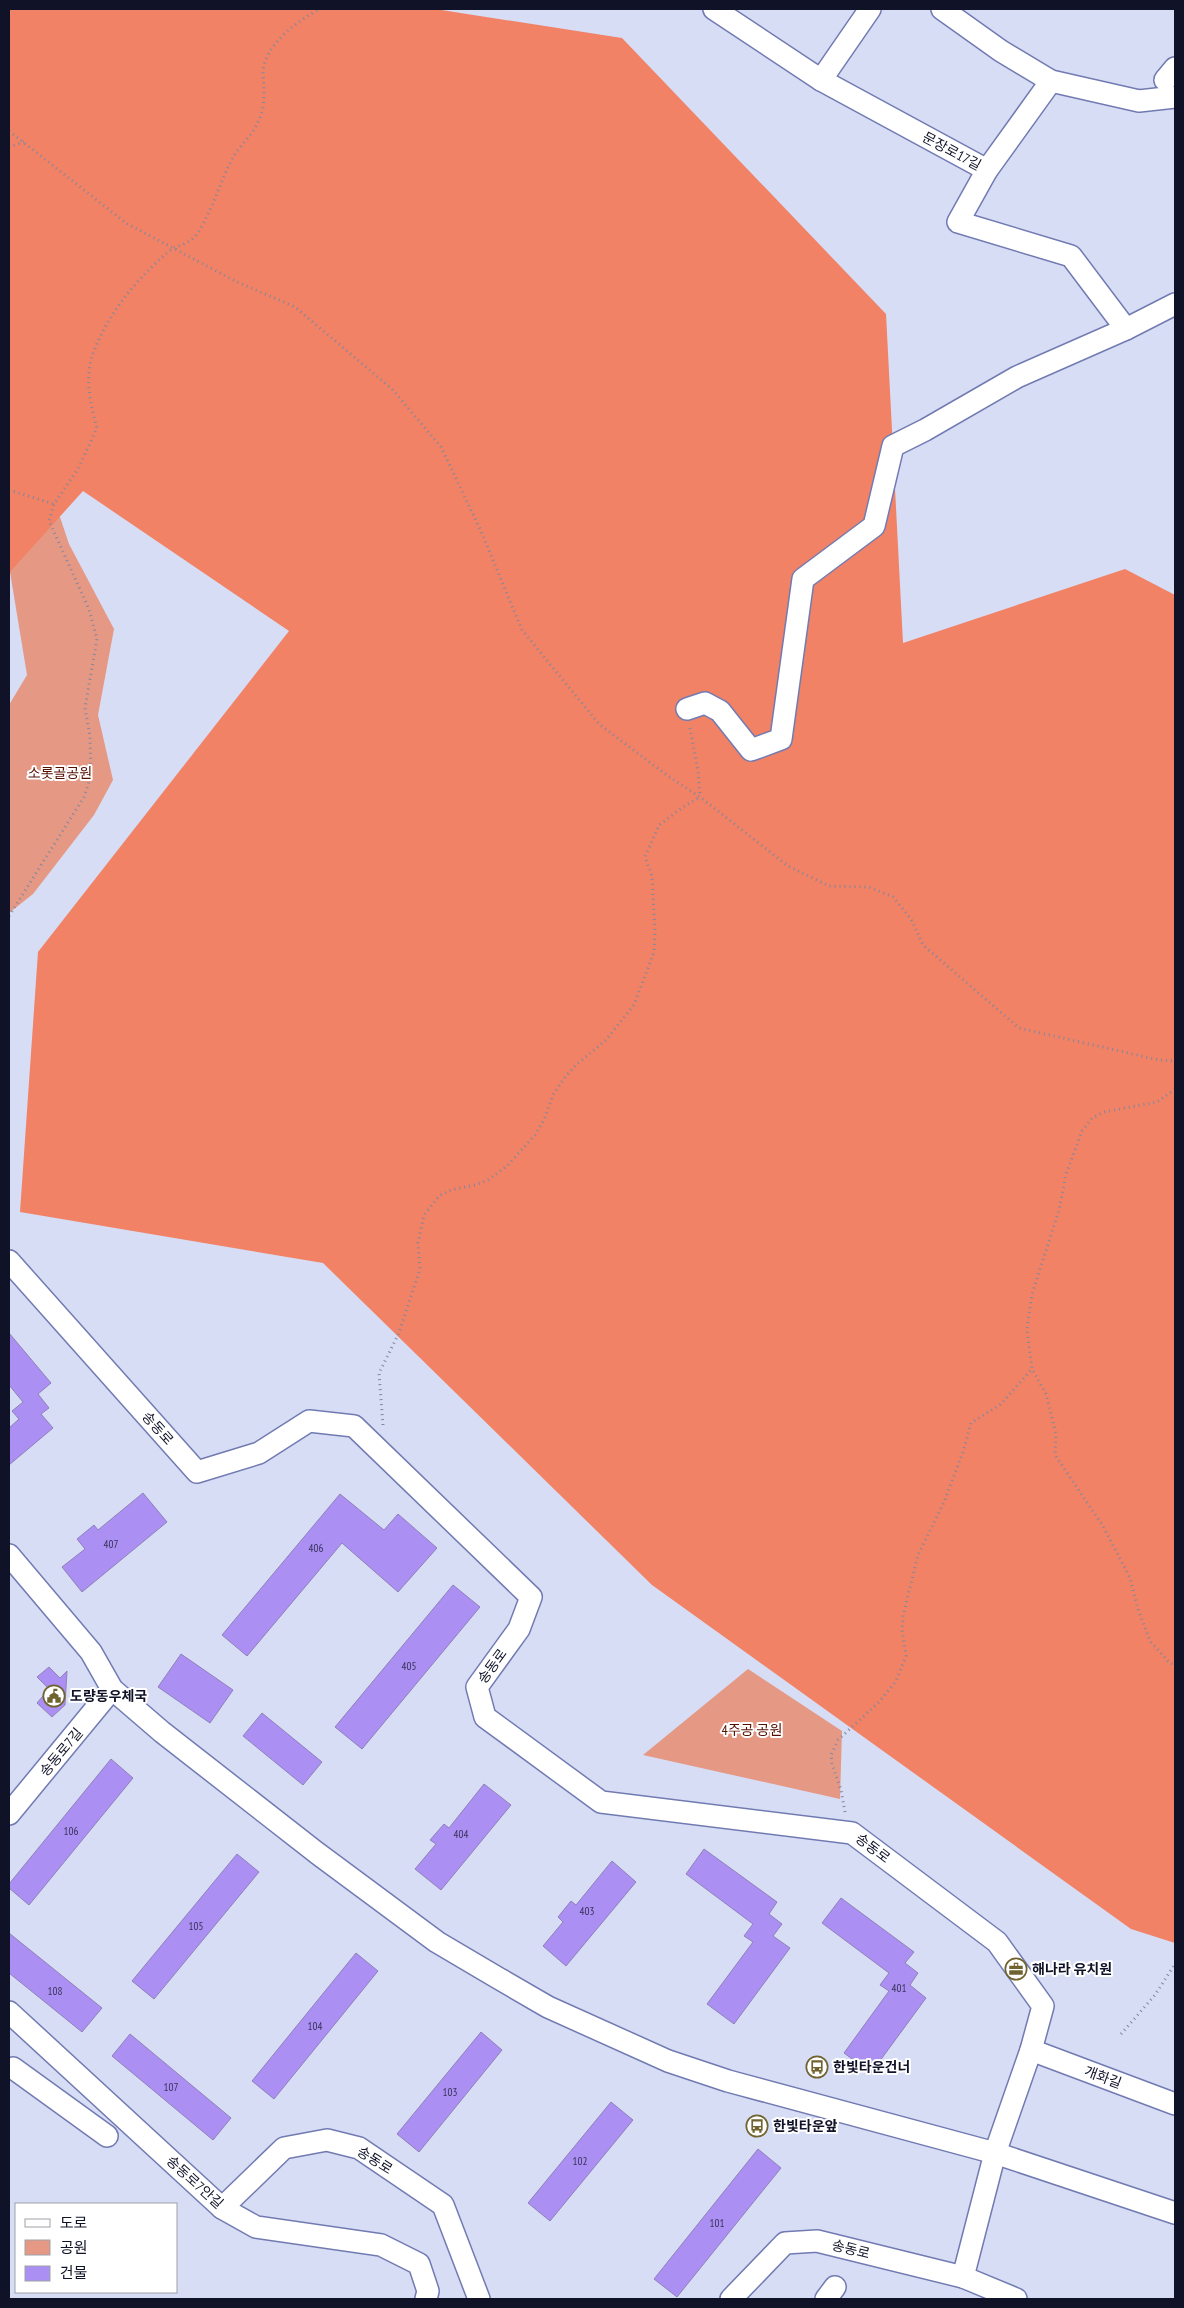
<svg xmlns="http://www.w3.org/2000/svg" width="1184" height="2308" font-family="'PT Sans Narrow','Noto Sans KR',sans-serif">
<style>
.green{fill:#e59884}
.forest{fill:#f18265}
.building{fill:#ab8ff2;stroke:#8f81ba}
.lines{fill:none;stroke-linecap:round;stroke-linejoin:round}
.minor-casing{stroke:#717bb2;stroke-width:24}
.path{stroke:#82879e;stroke-width:3;stroke-dasharray:1 4;stroke-linecap:butt}
.minor{stroke:#fff;stroke-width:21}
.labels{text-anchor:middle;dominant-baseline:central;stroke-width:4;stroke-linejoin:round;paint-order:stroke}
.number-label{font-size:11px;fill:#37325a}
.street-label{font-size:14px;fill:#101328;stroke:#fff}
.park-label{font-size:14px;fill:#551000;stroke:#fff}
.poi-label{font-size:14px;font-weight:bold;fill:#101328;stroke:#fff;text-anchor:start}
</style>
<rect width="100%" height="100%" fill="#d7ddf5"/>
<g class="green">
<path d="M37 448 69 544 114 629 98 715 113 780 94 815 33 894 9 913V705L27 675 9 566Z"/>
<path d="M748 1669 842 1731 840 1799 643 1755Z"/>
</g>
<path class="forest" d="M9 9H435L622 38 886 314 903 643 1125 569 1175 595V1943L1131 1929 652 1585 323 1263 20 1212 38 952 289 631 83 491 9 573Z"/>
<g class="building">
<path d="M9 1333 51 1383 38 1394 49 1408 41 1414 53 1428 9 1465V1428L19 1419 12 1411 23 1402 9 1385Z"/>
<path d="M143 1493 167 1522 82 1592 62 1567 85 1549 77 1539 94 1525 98 1530Z"/>
<path d="M340 1494 384 1530 398 1514 437 1548 398 1592 342 1543 247 1656 222 1635Z"/>
<path d="M453 1585 480 1607 362 1749 335 1727Z"/>
<path d="M181 1654 233 1690 210 1723 158 1687Z"/>
<path d="M49 1667 60 1678 67 1671 65 1705 52 1717 37 1703 49 1689 37 1677Z"/>
<path d="M262 1713 322 1762 303 1785 243 1736Z"/>
<path d="M111 1759 133 1778 29 1905 9 1888V1884Z"/>
<path d="M484 1784 511 1805 441 1890 415 1869 436 1844 430 1840 444 1824 449 1828Z"/>
<path d="M704 1849 777 1902 769 1914 782 1924 773 1936 790 1948 734 2024 707 2004 753 1942 744 1936 753 1924 686 1874Z"/>
<path d="M237 1854 259 1872 154 1999 132 1981Z"/>
<path d="M612 1861 636 1882 566 1966 543 1946 563 1922 558 1917 571 1901 576 1905Z"/>
<path d="M841 1898 914 1952 905 1963 918 1973 910 1985 926 1998 871 2073 844 2053 889 1991 880 1985 889 1973 822 1923Z"/>
<path d="M9 1933 102 2008 82 2032 9 1973Z"/>
<path d="M356 1953 378 1971 274 2099 252 2081Z"/>
<path d="M481 2032 502 2050 419 2152 397 2134Z"/>
<path d="M130 2034 231 2118 213 2140 112 2056Z"/>
<path d="M611 2102 633 2120 550 2221 528 2203Z"/>
<path d="M758 2149 781 2168 677 2297 654 2279Z"/>
</g>
<g class="lines">
<g class="minor-casing">
<g id="minor">
<path d="M714 9 821 80 987 170 1051 81"/>
<path d="M942 9 1001 51 1051 81 1139 101 1175 97"/>
<path d="M821 80 870 9"/>
<path d="M1165 80 1175 68"/>
<path d="M987 170 958 222 1071 256 1126 329 1175 304"/>
<path d="M687 709 705 703 720 711 751 750 781 739 803 579 874 526 893 446 925 430 1017 377 1126 329"/>
<path d="M9 1261 197 1472 259 1453 309 1421 354 1426 531 1597 519 1629 477 1687 485 1717 601 1802 852 1833 997 1942 1043 2006 1031 2050 995 2153 963 2277"/>
<path d="M9 1555 91 1652 112 1689 162 1732 317 1853 437 1942 498 1978 548 2007 668 2061 728 2081 995 2153 1175 2213"/>
<path d="M9 1814 112 1689"/>
<path d="M9 2012 222 2208 256 2227 381 2245 419 2264 428 2291 426 2299"/>
<path d="M1031 2050 1175 2104"/>
<path d="M13 2068 107 2136"/>
<path d="M222 2208 284 2148 327 2140 359 2148 443 2205 479 2299"/>
<path d="M731 2299 785 2243 817 2241 963 2277 1016 2299"/>
<path d="M826 2299 835 2287"/>
</g>
</g>
<g class="path">
<path d="M9 131 126 223 235 281 295 307 392 389 441 447 481 531 522 630 599 724 668 776 700 797 788 866 829 886 869 887 893 897 911 919 923 945 1019 1028 1159 1060 1175 1061"/>
<path d="M9 147 24 142"/>
<path d="M9 490 54 504"/>
<path d="M690 728 698 771 700 796"/>
<path d="M9 916 84 797 91 776 90 736 85 708 97 639 89 609 49 521 54 504 78 469 97 428C90 404 84 376 94 351 109 312 137 279 168 252 175 246 184 245 191 240 197 236 203 225 206 218 216 199 222 178 232 159 239 146 252 136 258 122 266 106 264 92 263 74 262 47 298 20 320 9"/>
<path d="M1175 1089 1157 1102 1104 1112 1092 1118 1082 1131 1066 1174 1059 1210 1032 1294 1027 1329 1032 1369 1046 1394 1056 1434 1055 1455 1103 1526 1130 1578 1138 1609 1150 1641 1168 1661 1175 1666"/>
<path d="M383 1425 379 1373 398 1335 420 1269 418 1243 424 1215 439 1196 451 1190 475 1185 488 1180 507 1166 535 1135 544 1120 553 1095 566 1076 577 1064 605 1041 634 1005 654 952 655 932 652 876 645 857 659 825 683 807 700 797"/>
<path d="M845 1812 841 1790 832 1764 831 1755 838 1740 879 1702 896 1681 906 1656 902 1630 903 1616 918 1555 944 1502 963 1452 971 1423 1001 1404 1032 1369"/>
<path d="M1121 2034 1155 1995 1175 1964"/>
</g>
<use href="#minor" class="minor"/>
</g>
<defs>
<g id="civic-ring" transform="scale(1.125)"><circle r="9.5" fill="#fff" stroke="#706330" stroke-width="1.5"/><path d="M-.6-6.5H3V-4.5H.6V-3L4-1V1h2V6H-6V1h2V-1L-.6-3ZM-1.2 2.5V6h2.4V2.5Z" fill="#706330"/></g>
<g id="office-ring" transform="scale(1.125)"><circle r="9.5" fill="#fff" stroke="#706330" stroke-width="1.5"/><path d="M-6-3h4V-5.5h4V-3h4V5H-6ZM-1-4.5V-3h2v-1.5ZM-6 0V1H6V0Z" fill="#706330"/></g>
<g id="bus-ring" transform="scale(1.125)"><circle r="9.5" fill="#fff" stroke="#706330" stroke-width="1.5"/><path d="M-5-6H5V4H4V6H2V4H-2V6H-4V4H-5ZM-3.5-4V0h7V-4ZM-3.5 1.2v1.5H-2V1.2ZM2 1.2v1.5H3.5V1.2Z" fill="#706330"/></g>
</defs>
<g fill-rule="evenodd">
<use href="#civic-ring" x="54" y="1696"/>
<use href="#office-ring" x="1016" y="1969"/>
<use href="#bus-ring" x="817" y="2067"/>
<use href="#bus-ring" x="757" y="2126"/>
</g>
<g class="labels">
<g class="number-label">
<text x="111" y="1544">407</text>
<text x="316" y="1548">406</text>
<text x="409" y="1666">405</text>
<text x="71" y="1831">106</text>
<text x="461" y="1834">404</text>
<text x="587" y="1911">403</text>
<text x="196" y="1926">105</text>
<text x="899" y="1988">401</text>
<text x="55" y="1991">108</text>
<text x="315" y="2026">104</text>
<text x="171" y="2087">107</text>
<text x="450" y="2092">103</text>
<text x="580" y="2161">102</text>
<text x="717" y="2223">101</text>
</g>
<g class="street-label">
<text transform="translate(952 151) rotate(28)">문장로17길</text>
<text transform="translate(158 1428) rotate(48)">송동로</text>
<text transform="translate(492 1666) rotate(-54)">송동로</text>
<text transform="translate(61 1752) rotate(-50)">송동로7길</text>
<text transform="translate(873 1848) rotate(37)">송동로</text>
<text transform="translate(1103 2077) rotate(20)">개화길</text>
<text transform="translate(375 2160) rotate(32)">송동로</text>
<text transform="translate(195 2182) rotate(42)">송동로7안길</text>
<text transform="translate(851 2249) rotate(14)">송동로</text>
</g>
<g class="park-label">
<text x="60" y="773">소롯골공원</text>
<text x="752" y="1730">4주공 공원</text>
</g>
<g class="poi-label">
<text x="70" y="1696">도량동우체국</text>
<text x="1032" y="1969">해나라 유치원</text>
<text x="833" y="2067">한빛타운건너</text>
<text x="773" y="2126">한빛타운앞</text>
</g>
</g>
<rect width="1184" height="2308" fill="none" stroke="#101328" stroke-width="20"/>
<rect x="15" y="2203" width="162" height="90" fill="#ffffff" stroke="#9fa1a9"/>
<rect x="25" y="2219" width="25" height="8" fill="#ffffff" stroke="#9fa1a9"/>
<text x="60" y="2228" font-size="15" fill="#101328">도로</text>
<rect x="25" y="2240" width="25" height="15" fill="#e59884" stroke="#9fa1a9"/>
<text x="60" y="2253" font-size="15" fill="#101328">공원</text>
<rect x="25" y="2266" width="25" height="15" fill="#ab8ff2" stroke="#9fa1a9"/>
<text x="60" y="2278" font-size="15" fill="#101328">건물</text>
</svg>
